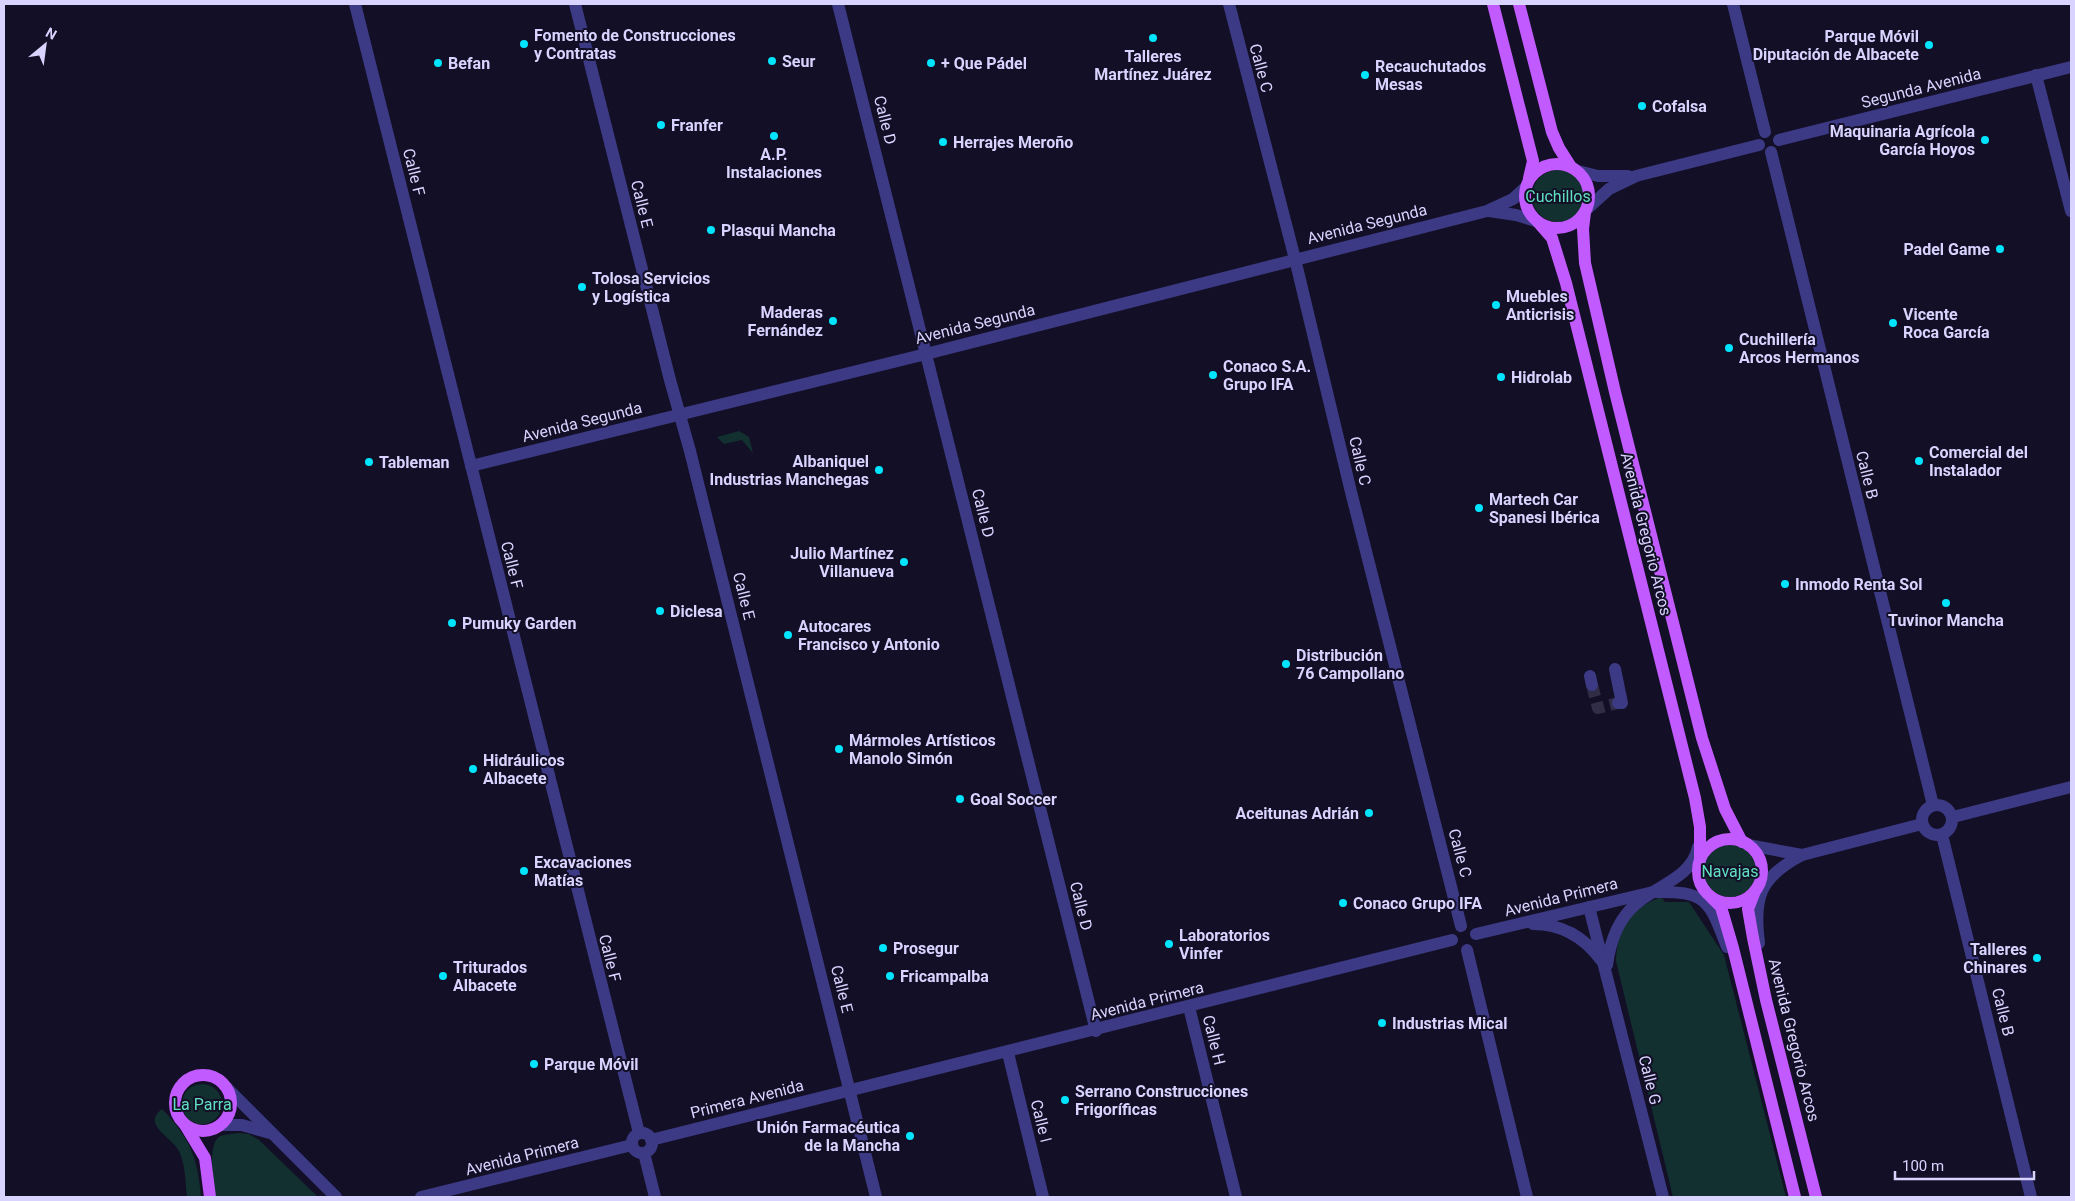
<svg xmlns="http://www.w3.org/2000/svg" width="2075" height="1201" font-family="Roboto,sans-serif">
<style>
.green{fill:#12302f}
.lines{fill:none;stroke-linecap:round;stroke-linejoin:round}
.minor-tunnel{stroke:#312d47;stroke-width:12;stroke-dasharray:12 6;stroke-linecap:butt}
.minor{stroke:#3d3a85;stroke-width:12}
.major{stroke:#c25bff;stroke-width:12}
.poi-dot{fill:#00e5ff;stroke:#130f26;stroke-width:2}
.labels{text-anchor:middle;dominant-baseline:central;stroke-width:4;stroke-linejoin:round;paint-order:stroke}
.poi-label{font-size:16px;font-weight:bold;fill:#d9d4ff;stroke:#130f26;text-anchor:start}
.street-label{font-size:16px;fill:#d9d4ff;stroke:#130f26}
.park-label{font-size:16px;fill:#5fe0c0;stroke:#130f26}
</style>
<rect width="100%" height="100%" fill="#130f26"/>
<g class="green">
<circle cx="1558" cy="196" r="26"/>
<path d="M739 431 749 437 753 453 742 440 724 444 717 437Z"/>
<circle cx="1730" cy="871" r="26"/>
<path d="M1661 897 1665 902H1689L1724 955 1786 1197H1673L1616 961C1617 928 1630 909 1661 897Z"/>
<circle cx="202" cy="1104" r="20"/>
<path d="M162 1109C190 1138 198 1158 201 1197H187C185 1182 186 1166 179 1151 174 1141 157 1132 155 1122 154 1116 158 1112 162 1109Z"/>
<path d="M239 1133 249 1134 259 1140 318 1197H215C213 1185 207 1143 220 1136 226 1134 233 1134 239 1133Z"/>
</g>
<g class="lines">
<path class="minor-tunnel" d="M1592 685 1598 708 1618 703"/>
<g class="minor">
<path d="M355 4 639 1133"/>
<path d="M575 4 670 380 690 451 876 1197"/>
<path d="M838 4 1096 1031"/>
<path d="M1229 4 1295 259 1351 492 1461 926"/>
<path d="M1733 4 1765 132"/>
<path d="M2036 75 2071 211"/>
<path d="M1779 140 2071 67"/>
<path d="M1771 152 1933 805"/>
<path d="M1578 171 1598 176H1628"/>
<path d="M1587 209 1609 189 1636 176 1759 145"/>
<path d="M1489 211 1516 215 1536 221"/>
<path d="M471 466 926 354 1487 211 1513 199 1526 187"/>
<path d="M1615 669 1622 703H1618"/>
<path d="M1590 676 1592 685"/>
<circle cx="1937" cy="820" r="15"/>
<path d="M1953 817 2071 787"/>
<path d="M1942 835 2031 1197"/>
<path d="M1748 845 1802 855"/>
<path d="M1589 907 1663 1197"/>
<path d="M1533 924C1562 924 1584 937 1601 960"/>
<path d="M1476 934 1653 892C1706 891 1709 899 1727 947"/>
<path d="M1759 943C1753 897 1760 877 1802 855L1922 824"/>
<path d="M1467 950 1527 1197"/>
<path d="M1607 965C1610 943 1618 919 1636 904 1657 885 1692 878 1698 847"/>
<path d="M1189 1007 1236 1197"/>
<path d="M1008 1053 1043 1197"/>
<path d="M227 1088 336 1197"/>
<path d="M221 1125H242L270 1133"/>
<circle cx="642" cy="1143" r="10"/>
<path d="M651 1140 1452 940"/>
<path d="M644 1153 655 1197"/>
<path d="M421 1197 632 1145"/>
</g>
<g class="major">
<path d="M1493 4 1533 161 1529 178"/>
<path d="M1519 4 1552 132 1559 148 1571 167"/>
<circle cx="1557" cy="196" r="32"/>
<path d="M1585 212 1583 229 1585 263 1615 392 1702 738 1725 809 1742 842"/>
<path d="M1538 222 1552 238 1566 283 1695 798 1700 827V860"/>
<circle cx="1730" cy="871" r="32"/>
<path d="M1755 891 1748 909 1753 938 1766 1000 1816 1197"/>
<path d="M1711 897 1721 907 1733 948 1795 1197"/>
<circle cx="203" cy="1103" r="28"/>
<path d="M185 1125 205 1158 210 1197"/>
</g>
</g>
<g class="poi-dot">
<circle cx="1153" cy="38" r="5"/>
<circle cx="524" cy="44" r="5"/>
<circle cx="1929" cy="45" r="5"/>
<circle cx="772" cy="61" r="5"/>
<circle cx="438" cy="63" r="5"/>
<circle cx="931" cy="63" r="5"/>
<circle cx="1365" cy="75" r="5"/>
<circle cx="1642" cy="106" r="5"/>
<circle cx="661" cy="125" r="5"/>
<circle cx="774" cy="136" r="5"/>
<circle cx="1985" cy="140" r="5"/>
<circle cx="943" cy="142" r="5"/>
<circle cx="711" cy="230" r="5"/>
<circle cx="2000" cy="249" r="5"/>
<circle cx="582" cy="287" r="5"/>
<circle cx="1496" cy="305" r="5"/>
<circle cx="833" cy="321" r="5"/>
<circle cx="1893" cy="323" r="5"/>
<circle cx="1729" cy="348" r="5"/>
<circle cx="1213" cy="375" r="5"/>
<circle cx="1501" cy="377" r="5"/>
<circle cx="1919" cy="461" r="5"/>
<circle cx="369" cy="462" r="5"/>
<circle cx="879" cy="470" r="5"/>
<circle cx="1479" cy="508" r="5"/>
<circle cx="904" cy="562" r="5"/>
<circle cx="1785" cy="584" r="5"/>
<circle cx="1946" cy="603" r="5"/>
<circle cx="660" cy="611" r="5"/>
<circle cx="452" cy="623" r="5"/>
<circle cx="788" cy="635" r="5"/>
<circle cx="1286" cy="664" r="5"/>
<circle cx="839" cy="749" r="5"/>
<circle cx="473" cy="769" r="5"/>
<circle cx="960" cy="799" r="5"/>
<circle cx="1369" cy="813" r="5"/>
<circle cx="524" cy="871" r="5"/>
<circle cx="1343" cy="903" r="5"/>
<circle cx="1169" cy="944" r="5"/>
<circle cx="883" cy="948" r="5"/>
<circle cx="2037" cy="958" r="5"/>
<circle cx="443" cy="976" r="5"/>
<circle cx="890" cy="976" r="5"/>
<circle cx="1382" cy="1023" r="5"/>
<circle cx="534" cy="1064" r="5"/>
<circle cx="1065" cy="1100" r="5"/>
<circle cx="910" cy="1136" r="5"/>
</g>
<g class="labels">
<g class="poi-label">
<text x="534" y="35">Fomento de Construcciones<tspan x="534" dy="18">y Contratas</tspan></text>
<text x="1919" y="36" text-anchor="end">Parque Móvil<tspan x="1919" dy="18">Diputación de Albacete</tspan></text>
<text x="1153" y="56" text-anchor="middle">Talleres<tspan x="1153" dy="18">Martínez Juárez</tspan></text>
<text x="782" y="61">Seur</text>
<text x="448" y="63">Befan</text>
<text x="941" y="63">+ Que Pádel</text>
<text x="1375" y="66">Recauchutados<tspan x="1375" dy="18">Mesas</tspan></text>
<text x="1652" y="106">Cofalsa</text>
<text x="671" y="125">Franfer</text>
<text x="1975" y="131" text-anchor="end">Maquinaria Agrícola<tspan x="1975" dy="18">García Hoyos</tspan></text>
<text x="953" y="142">Herrajes Meroño</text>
<text x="774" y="154" text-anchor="middle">A.P.<tspan x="774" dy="18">Instalaciones</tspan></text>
<text x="721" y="230">Plasqui Mancha</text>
<text x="1990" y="249" text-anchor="end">Padel Game</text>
<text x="592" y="278">Tolosa Servicios<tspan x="592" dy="18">y Logística</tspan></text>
<text x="1506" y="296">Muebles<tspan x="1506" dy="18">Anticrisis</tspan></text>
<text x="823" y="312" text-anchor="end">Maderas<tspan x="823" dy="18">Fernández</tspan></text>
<text x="1903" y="314">Vicente<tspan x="1903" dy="18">Roca García</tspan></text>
<text x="1739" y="339">Cuchillería<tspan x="1739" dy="18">Arcos Hermanos</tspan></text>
<text x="1223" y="366">Conaco S.A.<tspan x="1223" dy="18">Grupo IFA</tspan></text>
<text x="1511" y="377">Hidrolab</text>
<text x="1929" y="452">Comercial del<tspan x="1929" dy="18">Instalador</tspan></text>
<text x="869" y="461" text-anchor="end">Albaniquel<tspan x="869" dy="18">Industrias Manchegas</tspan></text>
<text x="379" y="462">Tableman</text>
<text x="1489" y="499">Martech Car<tspan x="1489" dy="18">Spanesi Ibérica</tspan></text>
<text x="894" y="553" text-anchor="end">Julio Martínez<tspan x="894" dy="18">Villanueva</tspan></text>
<text x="1795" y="584">Inmodo Renta Sol</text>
<text x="670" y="611">Diclesa</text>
<text x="1946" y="620" text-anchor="middle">Tuvinor Mancha</text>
<text x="462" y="623">Pumuky Garden</text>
<text x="798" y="626">Autocares<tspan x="798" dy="18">Francisco y Antonio</tspan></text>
<text x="1296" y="655">Distribución<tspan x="1296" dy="18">76 Campollano</tspan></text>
<text x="849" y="740">Mármoles Artísticos<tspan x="849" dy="18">Manolo Simón</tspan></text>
<text x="483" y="760">Hidráulicos<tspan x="483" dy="18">Albacete</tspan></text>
<text x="970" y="799">Goal Soccer</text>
<text x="1359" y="813" text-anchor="end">Aceitunas Adrián</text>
<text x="534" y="862">Excavaciones<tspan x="534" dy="18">Matías</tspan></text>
<text x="1353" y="903">Conaco Grupo IFA</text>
<text x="1179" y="935">Laboratorios<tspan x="1179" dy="18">Vinfer</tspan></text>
<text x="893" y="948">Prosegur</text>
<text x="2027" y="949" text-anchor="end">Talleres<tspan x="2027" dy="18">Chinares</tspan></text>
<text x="453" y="967">Triturados<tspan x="453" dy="18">Albacete</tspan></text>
<text x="900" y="976">Fricampalba</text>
<text x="1392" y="1023">Industrias Mical</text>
<text x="544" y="1064">Parque Móvil</text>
<text x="1075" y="1091">Serrano Construcciones<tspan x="1075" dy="18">Frigoríficas</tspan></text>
<text x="900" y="1127" text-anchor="end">Unión Farmacéutica<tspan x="900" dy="18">de la Mancha</tspan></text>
</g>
<g class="street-label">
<text transform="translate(1261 68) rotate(75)">Calle C</text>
<text transform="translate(1921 88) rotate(-14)">Segunda Avenida</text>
<text transform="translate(885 120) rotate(76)">Calle D</text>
<text transform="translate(414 172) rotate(76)">Calle F</text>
<text transform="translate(642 204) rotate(76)">Calle E</text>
<text transform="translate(1367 224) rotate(-14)">Avenida Segunda</text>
<text transform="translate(975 324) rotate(-14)">Avenida Segunda</text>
<text transform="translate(582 422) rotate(-14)">Avenida Segunda</text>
<text transform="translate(1360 461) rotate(77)">Calle C</text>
<text transform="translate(1867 475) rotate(76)">Calle B</text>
<text transform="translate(983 513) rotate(76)">Calle D</text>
<text transform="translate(1646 534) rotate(76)">Avenida Gregorio Arcos</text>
<text transform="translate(512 565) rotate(76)">Calle F</text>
<text transform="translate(744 596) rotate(76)">Calle E</text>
<text transform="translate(1460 853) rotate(75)">Calle C</text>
<text transform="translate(1561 897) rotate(-14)">Avenida Primera</text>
<text transform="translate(1081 906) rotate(76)">Calle D</text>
<text transform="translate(610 958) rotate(76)">Calle F</text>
<text transform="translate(842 989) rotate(76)">Calle E</text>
<text transform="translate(1147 1001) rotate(-14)">Avenida Primera</text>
<text transform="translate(2003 1012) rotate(76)">Calle B</text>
<text transform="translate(1214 1040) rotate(76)">Calle H</text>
<text transform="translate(1794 1040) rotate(76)">Avenida Gregorio Arcos</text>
<text transform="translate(1650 1080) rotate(76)">Calle G</text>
<text transform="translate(747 1099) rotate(-14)">Primera Avenida</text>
<text transform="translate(1041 1121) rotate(76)">Calle I</text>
<text transform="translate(522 1156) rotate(-14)">Avenida Primera</text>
</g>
<g class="park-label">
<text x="1558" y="196">Cuchillos</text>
<text x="1730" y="871">Navajas</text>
<text x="202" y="1104">La Parra</text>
</g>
</g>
<rect width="2075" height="1201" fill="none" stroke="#d9d4ff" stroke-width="10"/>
<g transform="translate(45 45) rotate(29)" stroke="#130f26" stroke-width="4" paint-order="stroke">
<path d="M0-4L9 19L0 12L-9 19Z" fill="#d9d4ff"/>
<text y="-8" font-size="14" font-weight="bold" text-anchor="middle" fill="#d9d4ff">N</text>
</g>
<path d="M1895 1171v8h139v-8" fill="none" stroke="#d9d4ff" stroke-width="2.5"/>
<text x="1902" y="1171" font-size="15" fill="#d9d4ff" stroke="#130f26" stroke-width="4" paint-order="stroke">100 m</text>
</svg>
